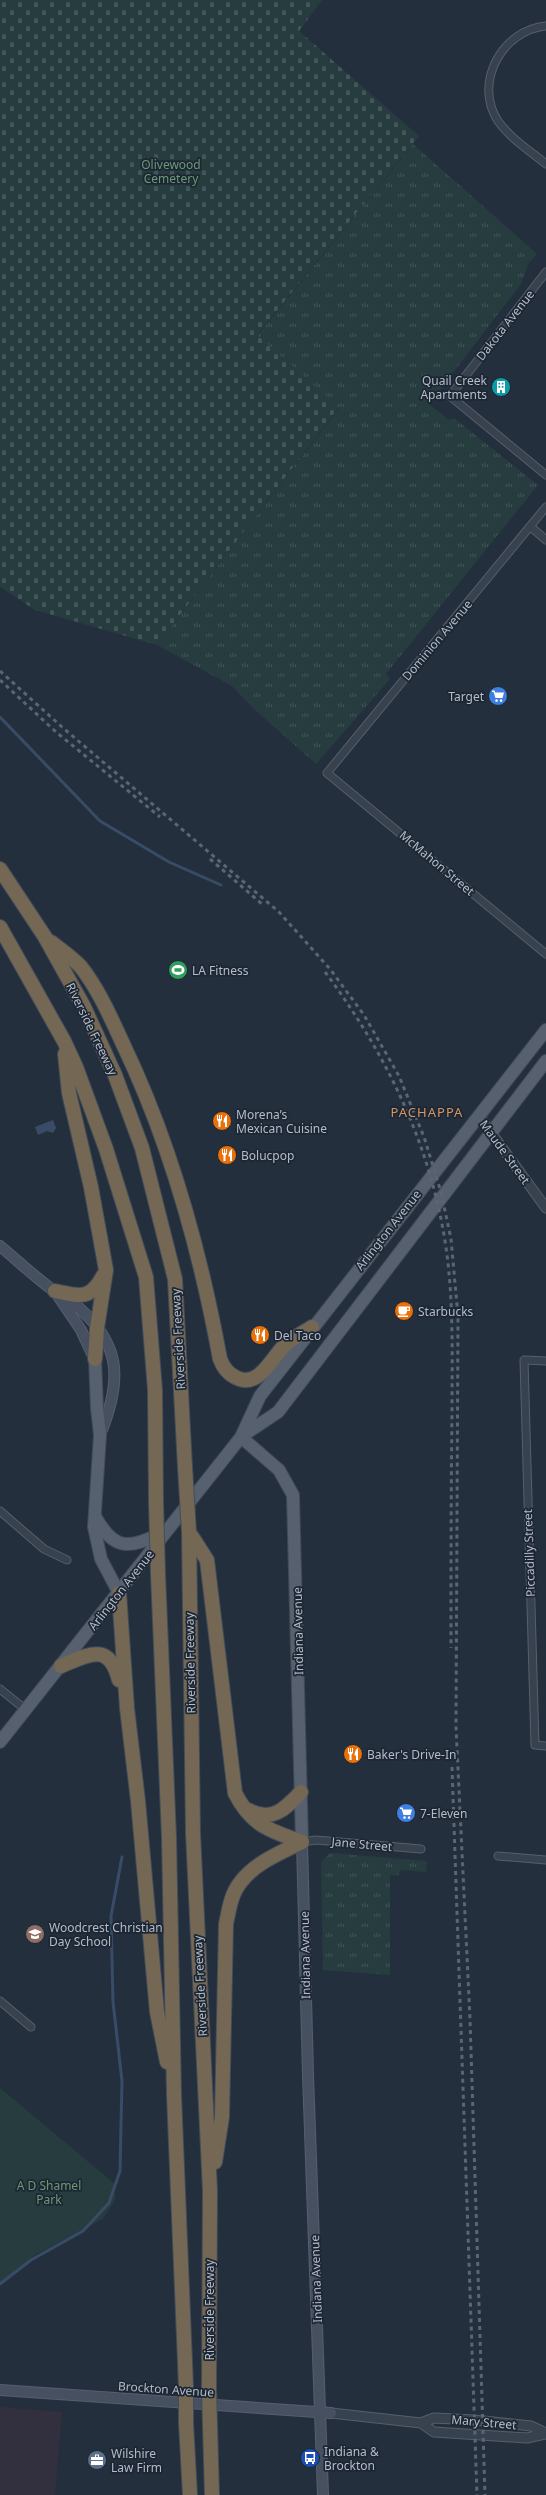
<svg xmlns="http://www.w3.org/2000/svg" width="546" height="2495" font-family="'Noto Sans',sans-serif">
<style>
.medical{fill:#32303f}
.grass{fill:url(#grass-tufts)}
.cemetery{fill:url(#cemetery-stones)}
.park{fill:#263c3f}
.water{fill:#394c67}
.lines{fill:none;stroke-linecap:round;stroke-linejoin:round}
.stream{stroke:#394c67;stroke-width:3}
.minor-casing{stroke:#565f6c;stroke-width:9}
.tertiary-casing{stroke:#565f6c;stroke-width:11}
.secondary-casing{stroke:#565f6c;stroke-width:12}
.primary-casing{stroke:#414a57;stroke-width:14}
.motorway-casing{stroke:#434c59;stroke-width:16}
.minor{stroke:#38414e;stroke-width:7}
.tertiary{stroke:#38414e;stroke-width:9}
.secondary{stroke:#465061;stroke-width:10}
.primary{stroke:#56606e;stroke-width:12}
.motorway{stroke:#746855;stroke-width:14}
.rail{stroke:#5a6575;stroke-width:3;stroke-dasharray:4 4;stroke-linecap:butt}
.motorway-bridge-casing{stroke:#434c59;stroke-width:16;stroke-linecap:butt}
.motorway-bridge{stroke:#746855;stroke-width:14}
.labels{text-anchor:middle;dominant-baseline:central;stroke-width:3.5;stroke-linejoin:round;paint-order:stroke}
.park-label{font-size:12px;fill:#6b9a76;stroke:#1d2633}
.street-label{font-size:12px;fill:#b4bcc9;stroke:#1d2633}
.poi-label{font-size:12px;fill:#b4bcc9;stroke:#1d2633;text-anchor:start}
.neighbourhood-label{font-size:13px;letter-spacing:1px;fill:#d59563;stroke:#1d2633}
</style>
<defs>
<pattern id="grass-tufts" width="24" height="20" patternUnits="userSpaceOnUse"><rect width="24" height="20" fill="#263c3f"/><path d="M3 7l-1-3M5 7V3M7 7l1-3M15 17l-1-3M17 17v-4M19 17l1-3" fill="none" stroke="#435659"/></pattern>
<pattern id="cemetery-stones" width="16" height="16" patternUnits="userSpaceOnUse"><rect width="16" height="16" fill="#263c3f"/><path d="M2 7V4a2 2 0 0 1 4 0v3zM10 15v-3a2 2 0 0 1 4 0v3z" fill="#435659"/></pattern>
</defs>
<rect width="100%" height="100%" fill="#242f3e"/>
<path class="medical" d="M0 2407 62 2412 55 2495H0Z"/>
<g class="grass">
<path d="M413 144 537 254 528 264 521 284 429 404 449 420 454 418 538 485 386 674 390 679 316 764 253 708 232 686 157 645 339 408 257 336Z"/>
<path d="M330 1853 427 1861 426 1872 401 1870 398 1876 390 1875V1975L323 1970 321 1862Z"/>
</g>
<path class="cemetery" d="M0 0H322L299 31 419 136 257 335 339 407 157 645 35 610 0 587Z"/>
<path class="park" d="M0 2088 115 2184V2200L103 2219 33 2256 0 2284Z"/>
<path class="water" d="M53 1120 56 1128 53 1133 47 1131 38 1135 35 1127Z"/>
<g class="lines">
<g class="stream">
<path d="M0 717 100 821 169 862 221 885"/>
<path d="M0 2284 31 2260 83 2231 109 2203 120 2171 122 2081 113 2002 111 1916 122 1857"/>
</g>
<g class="minor-casing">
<g id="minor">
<path d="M546 26C502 30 473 83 498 121 510 138 530 151 546 164"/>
<path d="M546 272 450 396 546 475"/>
<path d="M546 507 327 773 546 954"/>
<path d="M531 527 546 540"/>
<path d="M546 1361 524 1360 535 1745 546 1746"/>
<path d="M0 1511 44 1549 67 1560"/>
<path d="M0 1689 26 1710"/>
<path d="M302 1842 316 1840 421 1849"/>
<path d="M498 1856 546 1860"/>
<path d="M0 2001 31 2027"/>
</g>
</g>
<g class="tertiary-casing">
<g id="tertiary">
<path d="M479 1116 546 1208"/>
<path d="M331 2413 421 2423 434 2432 527 2438 546 2434"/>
<path d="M421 2423 434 2418 474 2420 531 2426 546 2433"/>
</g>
</g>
<g class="secondary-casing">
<g id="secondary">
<path d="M0 1246C18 1261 35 1277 54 1291 60 1295 66 1298 72 1302 122 1342 123 1379 100 1435"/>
<path d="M58 1296 81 1330 94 1358"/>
<path d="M302 1842 308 2075 323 2495"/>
<path d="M0 2390 331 2413"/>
</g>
</g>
<g class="primary-casing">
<g id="primary">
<path d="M95 1359 97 1408 100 1435 94 1527 101 1559 119 1593"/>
<path d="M242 1436 278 1412 546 1061"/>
<path d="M241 1437 279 1470 293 1495 302 1842"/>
<path d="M95 1516C115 1553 130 1548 164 1532"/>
<path d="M0 1742 241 1437 260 1396 546 1030"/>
</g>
</g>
<g class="motorway-casing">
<g id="motorway">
<path d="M0 869 45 937 84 1007 115 1075 142 1148 175 1279 185 1467"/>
<path d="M0 927 64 1041 76 1067 106 1149 146 1277 155 1390 156 1502"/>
<path d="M51 942C61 950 73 958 81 967 99 990 111 1018 123 1044 171 1144 200 1250 220 1359 223 1367 227 1373 235 1377 258 1390 271 1359 284 1346 292 1338 303 1333 312 1327"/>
<path d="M65 1054 69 1093 91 1187 106 1270 97 1328 95 1359"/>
<path d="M55 1291C79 1296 90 1301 103 1276"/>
<path d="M189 1532 193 1833 210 2191 209 2389"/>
<path d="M189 1532 207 1560 235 1793C251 1825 270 1831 302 1842"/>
<path d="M158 1574 169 1837 174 2095 186 2387"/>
<path d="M119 1593 127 1708 138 1801 157 2012 167 2062"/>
<path d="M61 1666C90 1654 109 1642 119 1680"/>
<path d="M248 1810C272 1823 285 1809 301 1792"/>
<path d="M215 2162 222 2117 226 1924C229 1910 231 1894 240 1883 254 1863 282 1852 302 1842"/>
<path d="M186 2423 190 2495"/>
<path d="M210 2425 212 2495"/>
</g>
</g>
<use href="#minor" class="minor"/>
<use href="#tertiary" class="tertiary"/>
<use href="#secondary" class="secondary"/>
<use href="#primary" class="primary"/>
<use href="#motorway" class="motorway"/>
<g class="rail">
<path d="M0 671 62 727 279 912 330 969 364 1015 399 1076 424 1137 441 1192 451 1239 458 1316 456 1727 470 2019 485 2495"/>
<path d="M0 680 56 732 160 817"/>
<path d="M210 859 263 905"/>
<path d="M325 972C385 1052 429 1141 445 1241 454 1297 452 1357 452 1414 451 1492 451 1570 451 1648"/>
<path d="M452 1767 477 2495"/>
</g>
<g class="motorway-bridge-casing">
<g id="motorway-bridge">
<path d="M185 1467 189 1532"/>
<path d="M156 1502 158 1574"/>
<path d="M186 2387V2423"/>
<path d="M209 2389 210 2425"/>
</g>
</g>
<use href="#motorway-bridge" class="motorway-bridge"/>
</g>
<defs>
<g id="building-disc" transform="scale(1)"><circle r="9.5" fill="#0f9aa8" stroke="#1d2633"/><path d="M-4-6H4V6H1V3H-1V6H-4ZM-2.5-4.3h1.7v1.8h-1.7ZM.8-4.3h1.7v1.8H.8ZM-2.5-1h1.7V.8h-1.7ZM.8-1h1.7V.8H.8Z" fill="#fff"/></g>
<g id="supermarket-disc" transform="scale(1)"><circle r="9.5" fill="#3f7fe0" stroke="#1d2633"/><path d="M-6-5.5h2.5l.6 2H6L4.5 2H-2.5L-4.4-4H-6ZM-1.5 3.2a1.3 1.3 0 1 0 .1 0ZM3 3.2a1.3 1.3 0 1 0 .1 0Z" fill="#fff"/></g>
<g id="stadium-disc" transform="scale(1)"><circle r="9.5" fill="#2e9e5b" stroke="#1d2633"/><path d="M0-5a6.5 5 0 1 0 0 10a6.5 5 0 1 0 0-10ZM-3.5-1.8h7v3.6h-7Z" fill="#fff"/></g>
<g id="restaurant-disc" transform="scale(1)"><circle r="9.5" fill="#e8710a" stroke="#1d2633"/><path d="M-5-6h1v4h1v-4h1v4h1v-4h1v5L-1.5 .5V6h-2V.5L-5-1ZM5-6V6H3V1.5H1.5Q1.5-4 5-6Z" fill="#fff"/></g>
<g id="cafe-disc" transform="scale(1)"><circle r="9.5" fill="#e8710a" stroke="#1d2633"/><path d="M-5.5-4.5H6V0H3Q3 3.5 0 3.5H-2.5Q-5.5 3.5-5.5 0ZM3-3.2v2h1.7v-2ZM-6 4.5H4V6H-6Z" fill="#fff"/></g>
<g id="school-disc" transform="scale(1)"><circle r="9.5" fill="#8d6e63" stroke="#1d2633"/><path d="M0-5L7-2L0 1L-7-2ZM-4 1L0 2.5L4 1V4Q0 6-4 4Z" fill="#fff"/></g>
<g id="bus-disc" transform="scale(1)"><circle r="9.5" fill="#1a4fb4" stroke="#1d2633"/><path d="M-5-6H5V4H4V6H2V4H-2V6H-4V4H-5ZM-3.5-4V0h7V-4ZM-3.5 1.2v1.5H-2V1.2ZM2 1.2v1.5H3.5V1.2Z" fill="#fff"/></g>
<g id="office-disc" transform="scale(1)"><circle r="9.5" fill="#5c6f8a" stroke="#1d2633"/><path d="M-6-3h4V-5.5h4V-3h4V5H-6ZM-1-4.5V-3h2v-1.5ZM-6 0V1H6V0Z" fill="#fff"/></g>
</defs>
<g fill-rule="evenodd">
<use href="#building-disc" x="501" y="387"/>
<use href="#supermarket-disc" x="498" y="696"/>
<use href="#stadium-disc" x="178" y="970"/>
<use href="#restaurant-disc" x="222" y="1121"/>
<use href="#restaurant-disc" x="227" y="1155"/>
<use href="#cafe-disc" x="404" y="1311"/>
<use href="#restaurant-disc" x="260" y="1335"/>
<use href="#restaurant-disc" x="353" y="1754"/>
<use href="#supermarket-disc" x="406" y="1813"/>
<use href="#school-disc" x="35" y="1934"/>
<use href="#bus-disc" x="310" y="2458"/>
<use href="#office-disc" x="97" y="2460"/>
</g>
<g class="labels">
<g class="park-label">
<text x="171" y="164">Olivewood<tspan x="171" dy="14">Cemetery</tspan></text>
<text x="49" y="2185">A D Shamel<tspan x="49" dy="14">Park</tspan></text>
</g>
<g class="street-label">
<text transform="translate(505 325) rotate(-52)">Dakota Avenue</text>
<text transform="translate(437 640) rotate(-50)">Dominion Avenue</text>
<text transform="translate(437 863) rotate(40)">McMahon Street</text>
<text transform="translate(92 1029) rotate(64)">Riverside Freeway</text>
<text transform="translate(505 1152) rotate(54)">Maude Street</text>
<text transform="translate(388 1230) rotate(-52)">Arlington Avenue</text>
<text transform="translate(178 1339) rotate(-93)">Riverside Freeway</text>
<text transform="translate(529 1553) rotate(-92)">Piccadilly Street</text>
<text transform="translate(121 1590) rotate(-52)">Arlington Avenue</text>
<text transform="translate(298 1631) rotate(-91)">Indiana Avenue</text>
<text transform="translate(190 1663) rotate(-91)">Riverside Freeway</text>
<text transform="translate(362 1844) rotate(5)">Jane Street</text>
<text transform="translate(305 1955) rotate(-91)">Indiana Avenue</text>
<text transform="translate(200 1986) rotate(-93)">Riverside Freeway</text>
<text transform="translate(316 2279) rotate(-92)">Indiana Avenue</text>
<text transform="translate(209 2310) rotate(-90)">Riverside Freeway</text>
<text transform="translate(166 2389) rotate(4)">Brockton Avenue</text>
<text transform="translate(484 2422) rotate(5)">Mary Street</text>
</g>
<g class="poi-label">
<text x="487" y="380" text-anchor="end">Quail Creek<tspan x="487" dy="14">Apartments</tspan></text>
<text x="484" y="696" text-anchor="end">Target</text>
<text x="192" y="970">LA Fitness</text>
<text x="236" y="1114">Morena’s<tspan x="236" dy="14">Mexican Cuisine</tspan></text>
<text x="241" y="1155">Bolucpop</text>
<text x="418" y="1311">Starbucks</text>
<text x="274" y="1335">Del Taco</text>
<text x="367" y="1754">Baker's Drive-In</text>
<text x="420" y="1813">7-Eleven</text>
<text x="49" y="1927">Woodcrest Christian<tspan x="49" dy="14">Day School</tspan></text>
<text x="324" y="2451">Indiana &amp;<tspan x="324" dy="14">Brockton</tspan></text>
<text x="111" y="2453">Wilshire<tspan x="111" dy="14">Law Firm</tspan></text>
</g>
<g class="neighbourhood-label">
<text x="427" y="1112">PACHAPPA</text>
</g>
</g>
</svg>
